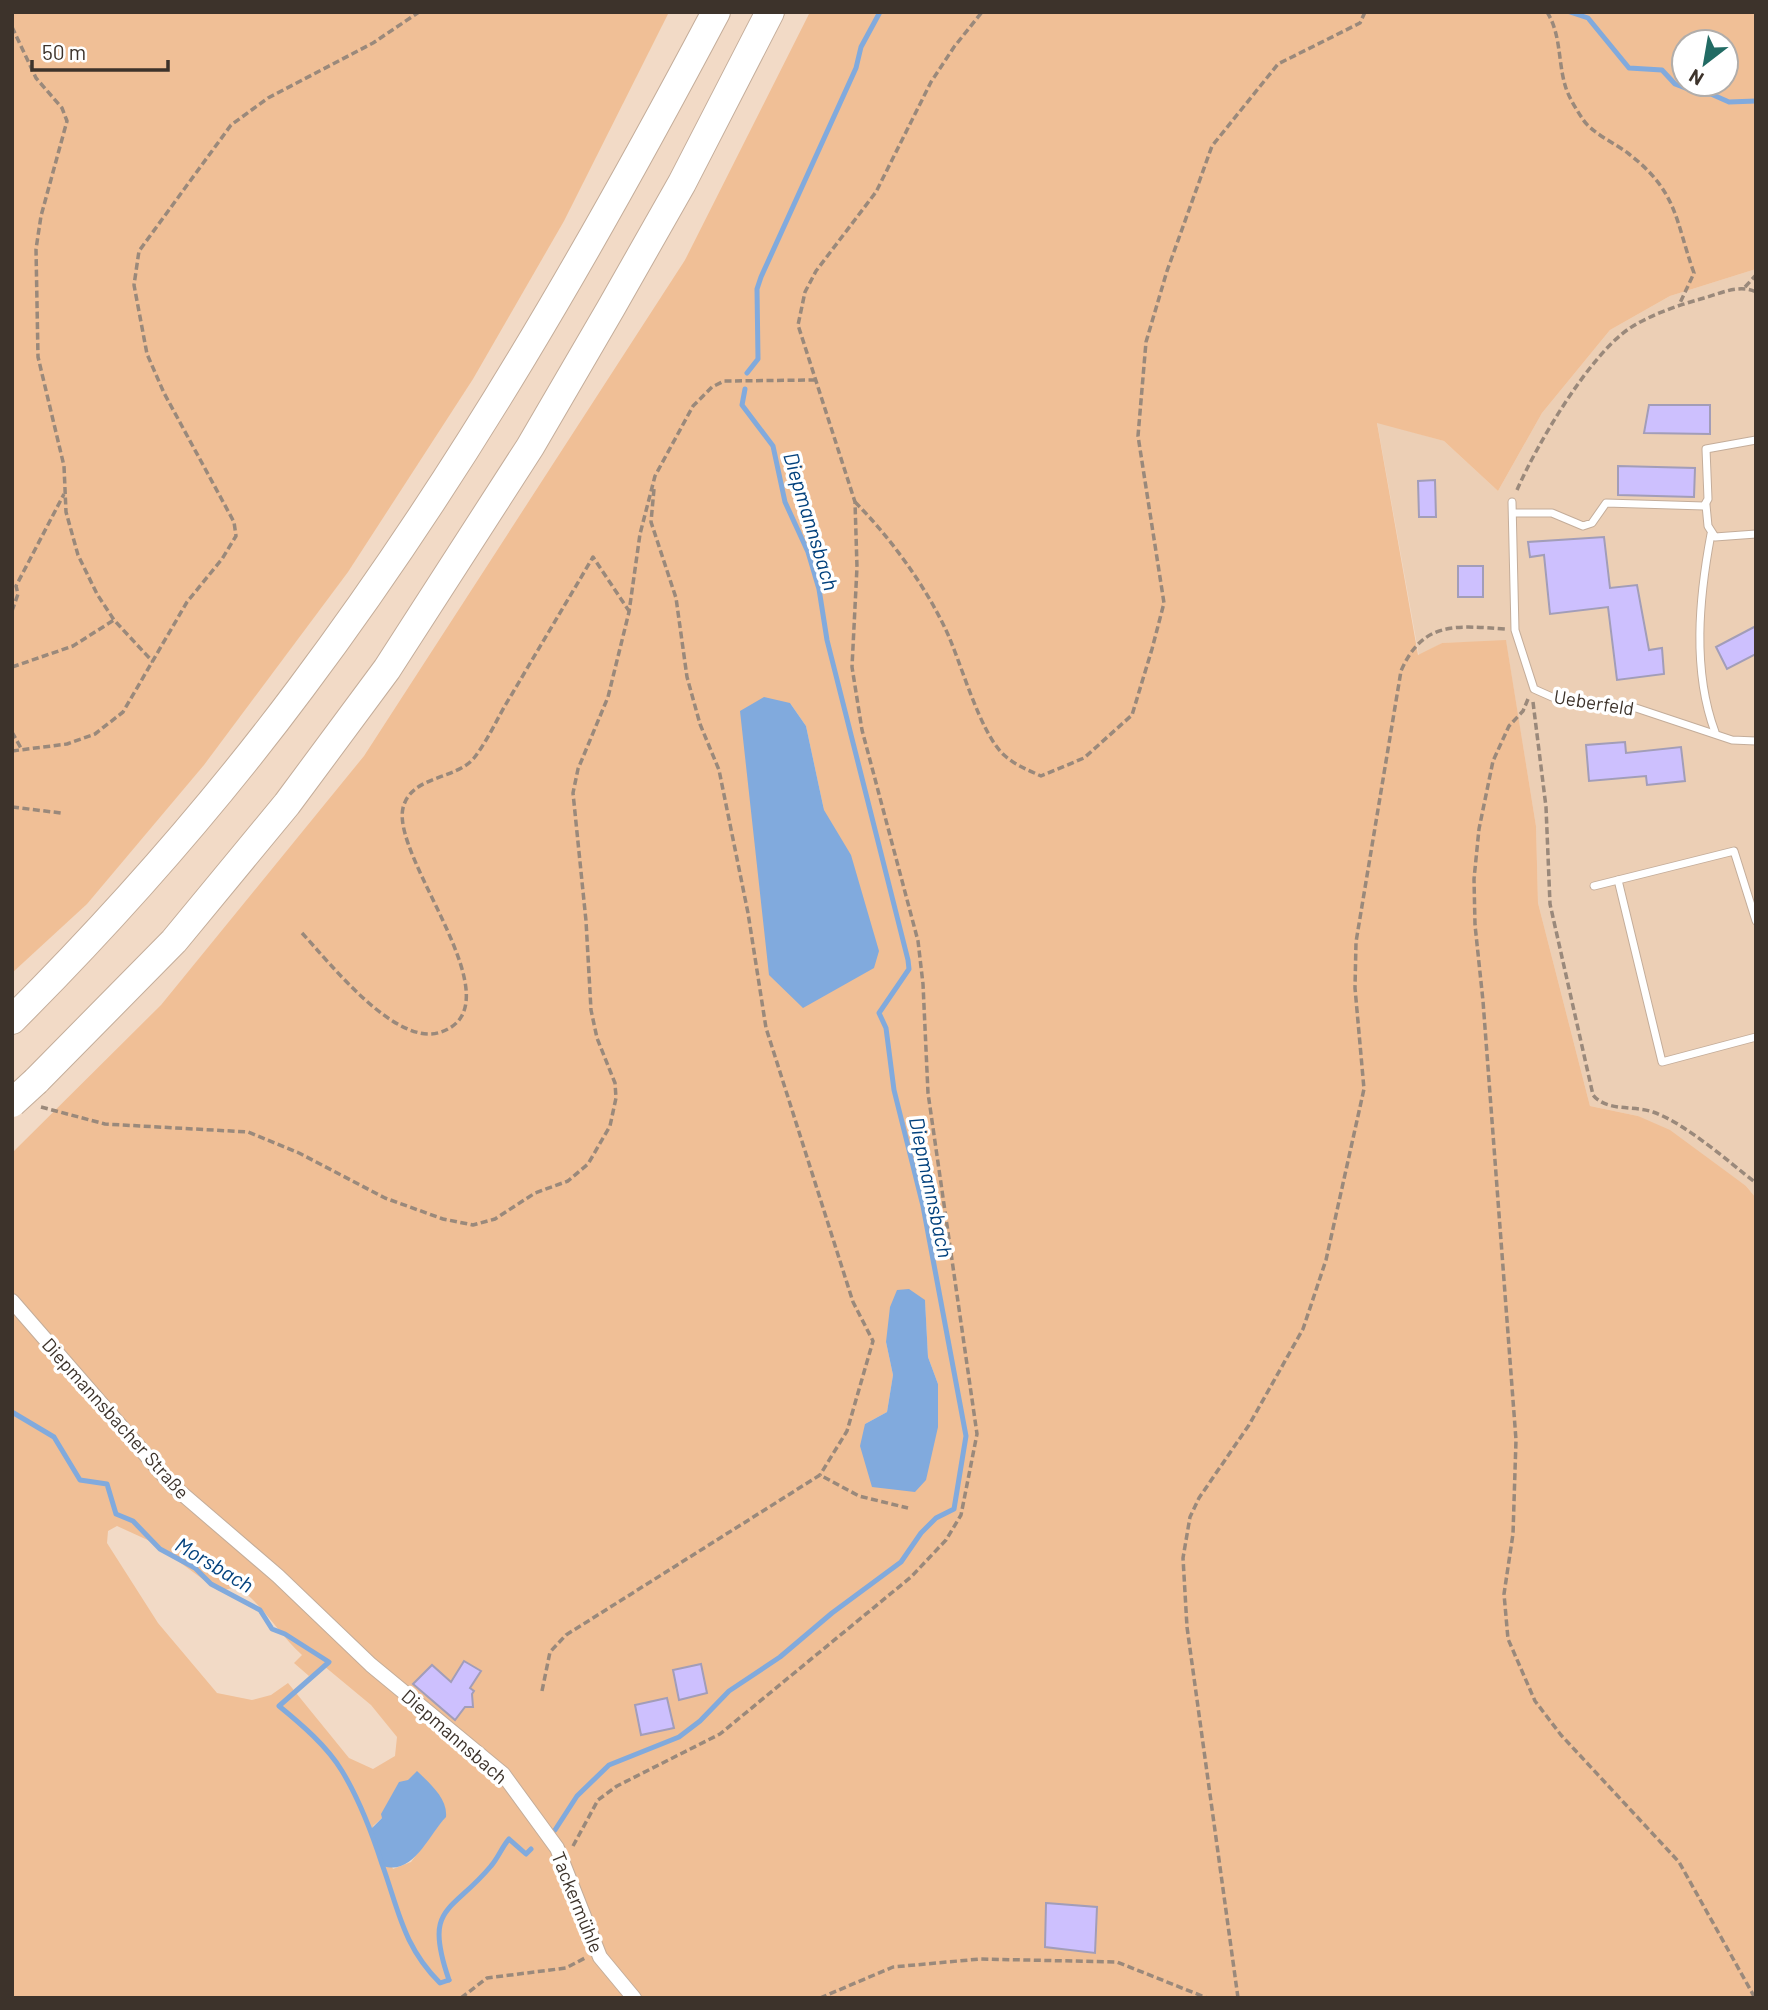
<svg xmlns="http://www.w3.org/2000/svg" width="1768" height="2010" font-family="Barlow,sans-serif">
<style>
.built{fill:#eccfb5}
.green{fill:#f0bf96;fill-rule:evenodd}
.water{fill:#81aadd}
.lines{fill:none;stroke-linecap:round;stroke-linejoin:round}
.stream{stroke:#81aadd;stroke-width:5}
.building{fill:#cdc0fe;stroke:#a29db8;stroke-width:2}
.lane-casing{stroke:#c4ad9a;stroke-width:9}
.street-casing{stroke:#c4ad9a;stroke-width:16}
.highway-casing{stroke:#c4ad9a;stroke-width:30}
.path{stroke:#9a897b;stroke-width:3.5;stroke-dasharray:7 3.5;stroke-linecap:butt}
.lane{stroke:#fff;stroke-width:7}
.street{stroke:#fff;stroke-width:14}
.highway{stroke:#fff;stroke-width:28}
.highway-bridge-casing{stroke:#c4ad9a;stroke-width:30;stroke-linecap:butt}
.highway-bridge{stroke:#fff;stroke-width:28}
.labels{text-anchor:middle;dominant-baseline:central;stroke-width:7;stroke-linejoin:round;paint-order:stroke}
.street-label{font-size:19px;fill:#3d332b;stroke:#fff}
.water-label{font-size:21px;font-style:italic;fill:#02417d;stroke:#fff}
</style>
<rect width="100%" height="100%" fill="#f2dac6"/>
<path class="built" d="M1756 269V1198L1746 1186 1638 1116 1590 1106 1538 903 1536 826 1506 641 1442 643 1419 656 1377 422 1444 441 1498 491 1542 413 1610 330 1670 296Z"/>
<g class="green">
<path d="M12 12H669L564 221 473 379 348 572 204 765 87 904 12 973Z"/>
<path d="M810 12H1756V269L1670 296 1610 330 1542 413 1498 491 1444 441 1377 423 1418 655 1442 643 1506 640 1536 826 1538 903 1590 1106 1638 1116 1670 1130 1746 1186 1756 1198V1998H12V1153L161 1005 364 756 685 260ZM1684 42H1726V84H1684ZM790 703 806 726 824 810ZM925 1300 928 1357 938 1384V1427L865 1424 887 1412 893 1375 886 1342ZM117 1526 152 1542 219 1591 238 1587C264 1606 279 1634 302 1655L294 1663 309 1676 324 1666 371 1705 397 1737 395 1756 373 1769 349 1758 288 1683 271 1695 252 1700 217 1693 158 1623 107 1543 108 1531ZM445 1817 411 1862 393 1869 373 1826 382 1818Z"/>
</g>
<g class="water">
<path d="M764 697 790 703 806 726 824 810 851 855 879 951 874 968 803 1008 769 975 740 711Z"/>
<path d="M909 1289 925 1300 928 1357 938 1384V1427L926 1480 915 1492 872 1487 860 1446 865 1424 887 1412 893 1375 886 1342 890 1307 897 1290Z"/>
<path d="M417 1771C429 1783 448 1798 446 1817 428 1836 413 1876 383 1866L370 1830 382 1818 381 1814 399 1782 408 1780Z"/>
</g>
<g class="lines">
<g class="stream">
<path d="M1570 12 1588 18 1629 68 1662 70 1675 84 1701 94H1711L1729 102 1756 101"/>
<path d="M747 373 758 359 757 289 761 277 856 68 861 47 880 12"/>
<path d="M12 1412 54 1437 80 1480 107 1484 116 1514 133 1521 160 1549 195 1568 211 1584 260 1610 272 1629 285 1634 329 1662 279 1706C301 1724 327 1746 342 1771 359 1799 372 1833 382 1864 399 1911 403 1946 440 1983L449 1980"/>
<path d="M555 1830 577 1796 609 1765 679 1737 700 1721 729 1691 780 1657 832 1613 901 1562 921 1533 936 1518 954 1509 966 1436 923 1206 894 1090 886 1028 879 1013 909 969 908 960 827 640 819 589 808 552 785 502 773 446 742 405 745 389"/>
<path d="M449 1980C423 1905 451 1914 491 1866 498 1858 502 1847 509 1839L526 1854 531 1849"/>
</g>
</g>
<g class="building">
<path d="M1649 405H1710V434L1644 433Z"/>
<path d="M1618 466 1695 468 1694 497 1618 495Z"/>
<path d="M1435 480 1436 517H1419L1418 481Z"/>
<path d="M1604 537 1610 588 1637 585 1649 650 1662 648 1664 674 1617 680 1608 607 1550 614 1544 555 1530 557 1528 542Z"/>
<rect x="1458" y="566" width="25" height="31"/>
<path d="M1756 626V654L1727 669 1716 647Z"/>
<path d="M1625 742 1626 753 1681 747 1685 781 1647 785 1646 776 1589 781 1586 745Z"/>
<path d="M464 1661 481 1671 470 1688 474 1691 472 1694 473 1707H465L455 1720 413 1684 432 1665 451 1682Z"/>
<path d="M701 1664 707 1693 679 1700 673 1670Z"/>
<path d="M667 1698 674 1728 641 1735 635 1705Z"/>
<path d="M1046 1903 1097 1907 1095 1953 1045 1947Z"/>
</g>
<g class="lines">
<g class="lane-casing">
<g id="lane">
<path d="M1512 502 1515 630 1534 689 1552 697 1630 706 1732 740 1756 741"/>
<path d="M1706 505 1708 526 1715 537 1756 534"/>
<path d="M1513 513H1552L1583 526 1592 523 1606 503 1704 506 1708 499 1706 449 1756 440"/>
<path d="M1711 534C1699 598 1692 670 1715 732"/>
<path d="M1594 886 1618 880"/>
<path d="M1756 921 1734 851 1618 880 1662 1062 1756 1037"/>
</g>
</g>
<g class="street-casing">
<path id="street" d="M12 1301 172 1485 278 1576 371 1665 503 1774 557 1848 600 1957 634 1998"/>
</g>
<g class="highway-casing">
<g id="highway">
<path d="M12 1020C116 916 213 806 301 688 460 476 592 246 716 12"/>
<path d="M36 1081 174 941 287 804 387 669 530 447 611 308 682 183 770 12"/>
</g>
</g>
<g class="path">
<path d="M1547 12C1561 34 1558 61 1565 85 1568 96 1576 109 1582 118 1591 133 1615 143 1629 154 1678 192 1675 220 1694 273L1679 305"/>
<path d="M12 27 36 78 62 108 67 121 41 216 36 249 38 357 64 466 66 512 78 555 97 594 114 620 153 662"/>
<path d="M1745 287 1756 275"/>
<path d="M654 489 651 522 676 598 687 677 700 724 719 770 748 913 766 1028 853 1302 873 1341 847 1431 820 1475"/>
<path d="M1517 490C1536 446 1589 355 1630 328 1652 314 1679 305 1704 298 1722 293 1739 284 1756 292"/>
<path d="M855 502C889 536 924 584 945 628 961 661 979 732 1004 755 1015 765 1028 770 1041 776L1084 758 1132 715 1152 649 1164 603 1138 436 1146 342 1167 271 1212 146 1278 64 1360 23 1365 12"/>
<path d="M12 611 18 594 16 586 64 494"/>
<path d="M12 667 73 646 114 620"/>
<path d="M1528 699 1523 711 1509 726 1493 761 1479 829 1474 879 1475 925 1483 1001 1516 1440 1513 1534 1504 1594 1508 1639 1535 1701 1561 1735 1679 1862 1755 1998"/>
<path d="M1533 702 1546 807 1550 904 1593 1095C1607 1112 1633 1105 1653 1112 1685 1123 1729 1162 1756 1183"/>
<path d="M12 732 22 750"/>
<path d="M12 751 67 744 95 734 123 712 187 602 222 559 236 536 234 522 164 393 147 354 134 285 139 251 231 125 268 98 373 43 419 12"/>
<path d="M12 807 61 813"/>
<path d="M302 933C330 963 396 1048 441 1032 519 1005 391 859 403 808 411 775 456 780 474 758 489 739 499 714 512 694 539 648 566 603 593 557L629 611"/>
<path d="M41 1107 105 1124 248 1132 299 1153 385 1198 443 1219 473 1225 495 1219 535 1193 568 1181 588 1164 610 1126 616 1098 615 1083 597 1038 591 1010 586 921 573 793 578 769 608 697 629 612 640 534 655 476 693 406 712 387 724 381 815 380"/>
<path d="M542 1691 550 1652 566 1635 820 1475 859 1496 908 1508"/>
<path d="M573 1846 598 1800 617 1786 720 1734 911 1577 946 1540 961 1515 977 1434 928 1093 923 984 918 941 862 730 852 667 857 567 855 502 798 325 805 292 816 271 876 192 931 82 954 47 982 12"/>
<path d="M461 1998 487 1978 566 1968 585 1958"/>
<path d="M820 1998 893 1967 980 1959 1117 1962 1207 1998"/>
<path d="M1238 1998 1187 1627 1183 1558 1190 1517 1199 1498 1249 1425 1303 1329 1326 1260 1364 1089 1355 988 1356 942 1401 671C1423 620 1457 626 1505 629"/>
</g>
<use href="#lane" class="lane"/>
<use href="#street" class="street"/>
<use href="#highway" class="highway"/>
<g class="highway-bridge-casing">
<path id="highway-bridge" d="M12 1103 36 1081"/>
</g>
<use href="#highway-bridge" class="highway-bridge"/>
</g>
<g class="labels">
<g class="street-label">
<text transform="translate(1594 702) rotate(9)">Ueberfeld</text>
<text transform="translate(116 1418) rotate(48)">Diepmannsbacher Straße</text>
<text transform="translate(455 1736) rotate(41)">Diepmannsbach</text>
<text transform="translate(578 1902) rotate(68)">Tackermühle</text>
</g>
<g class="water-label">
<text transform="translate(812 521) rotate(73)">Diepmannsbach</text>
<text transform="translate(932 1187) rotate(78)">Diepmannsbach</text>
<text transform="translate(215 1564) rotate(31)">Morsbach</text>
</g>
</g>
<rect width="1768" height="2010" fill="none" stroke="#3d332b" stroke-width="28"/>
<g transform="translate(1705 63) rotate(211)"><circle r="33" fill="#ffffff" stroke="#b1adaa" stroke-width="2"/>
<path d="M0-5L12 26L0 18L-12 26Z" fill="#226b64"/>
<text y="-10" font-size="19" font-weight="bold" text-anchor="middle" fill="#3d332b">N</text>
</g>
<path d="M32 60v10h136v-10" fill="none" stroke="#3d332b" stroke-width="3.5"/>
<text x="42" y="60" font-size="21" fill="#3d332b" stroke="#ffffff" stroke-width="5" paint-order="stroke">50 m</text>
</svg>
